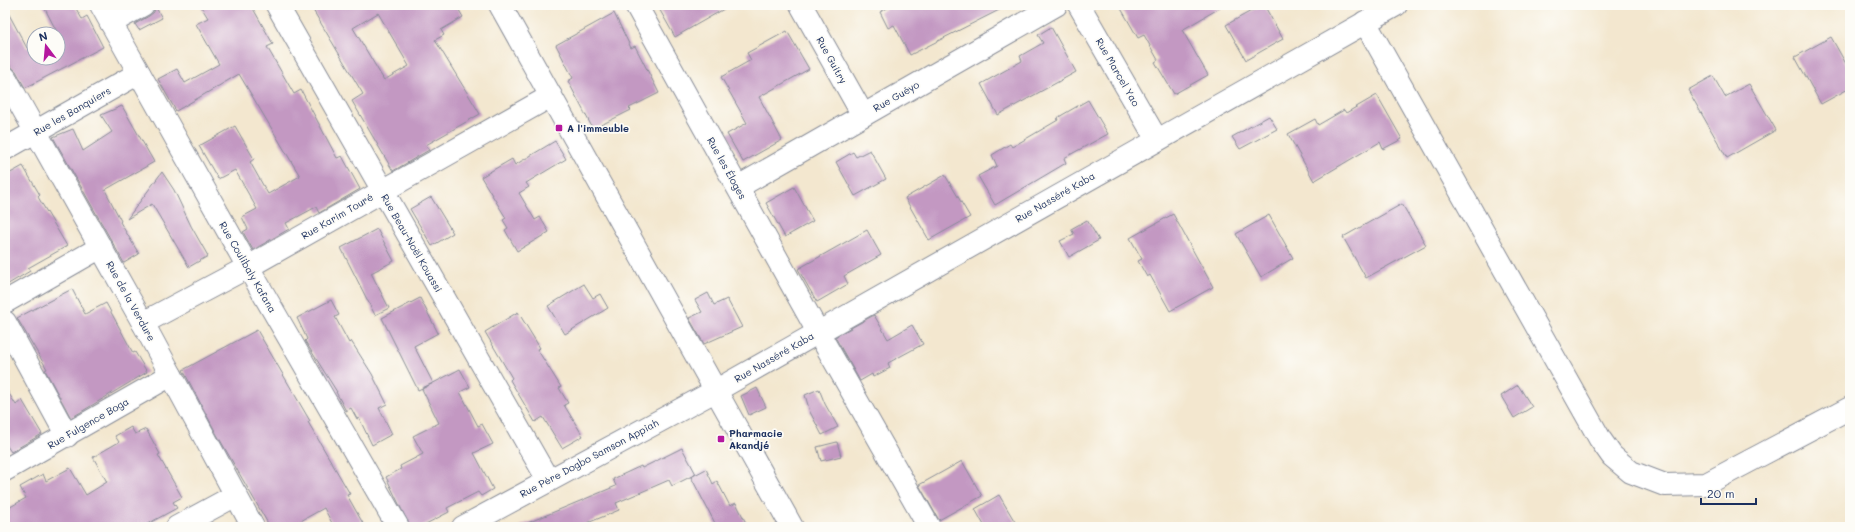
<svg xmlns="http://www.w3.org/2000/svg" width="1855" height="532" font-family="Mali,sans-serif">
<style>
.building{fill:#c398c2;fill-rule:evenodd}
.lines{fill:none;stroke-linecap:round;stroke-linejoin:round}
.street-casing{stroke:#878b96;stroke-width:24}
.secondary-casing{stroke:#878b96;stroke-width:24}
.street{stroke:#fff;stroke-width:22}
.secondary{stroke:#fff;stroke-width:22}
.poi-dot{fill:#b5179e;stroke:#fdfcf7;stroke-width:1.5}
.labels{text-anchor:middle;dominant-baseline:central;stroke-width:3.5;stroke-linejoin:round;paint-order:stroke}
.street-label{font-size:10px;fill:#1b2f5e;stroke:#fdfcf7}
.poi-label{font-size:10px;font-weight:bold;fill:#1b2f5e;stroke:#fdfcf7;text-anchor:start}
</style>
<rect width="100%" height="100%" fill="#fdfcf7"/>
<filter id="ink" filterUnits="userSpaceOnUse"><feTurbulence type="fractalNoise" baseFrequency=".025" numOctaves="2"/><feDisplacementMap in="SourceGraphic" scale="8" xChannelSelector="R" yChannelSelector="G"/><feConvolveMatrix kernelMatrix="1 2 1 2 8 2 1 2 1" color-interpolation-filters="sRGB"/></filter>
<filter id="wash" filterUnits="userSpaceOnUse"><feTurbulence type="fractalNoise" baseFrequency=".012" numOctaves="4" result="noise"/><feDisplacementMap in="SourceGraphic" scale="16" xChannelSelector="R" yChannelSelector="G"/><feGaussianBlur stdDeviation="0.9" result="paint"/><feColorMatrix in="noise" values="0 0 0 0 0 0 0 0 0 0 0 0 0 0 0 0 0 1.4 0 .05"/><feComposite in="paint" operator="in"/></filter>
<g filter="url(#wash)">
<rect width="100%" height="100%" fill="#f3e7cf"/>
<g id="blocks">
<g class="building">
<path d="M43 5H74L82 19 87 16 103 47 25 88 16 71 10 66 5 57V7L27 48 34 44V58H58V34H53L57 32Z"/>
<path d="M200 5H251L273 44 267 47 294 94 301 90 337 158 342 156 360 189 319 213 316 207 286 223 289 229 253 250 243 232 248 229 242 217 257 209 235 170 218 179 199 146 235 126 254 159 250 162 268 194 300 176 239 74 176 111 158 79 177 69 185 83 219 64 196 24 208 18Z"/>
<path d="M321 5H456L463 17 441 30 444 35 435 40 480 114 426 145 429 150 393 171 352 101 363 94 313 10ZM378 13 409 66 384 80 353 28Z"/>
<path d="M657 5H731L675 37Z"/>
<path d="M893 5H1009L910 55 894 25 888 28 880 12Z"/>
<path d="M1119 5H1225L1182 30 1208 75 1174 94 1155 62 1158 60 1144 35 1138 38Z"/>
<path d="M1262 5H1264L1283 39 1246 60 1226 25Z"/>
<path d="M155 6 162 18 139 30 135 24 149 16 154 12Z"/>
<path d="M614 13 631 48 635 46 659 93 629 108 631 110 593 129 568 81 573 78 556 45Z"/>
<path d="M1051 27 1076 72 998 115 981 84 1022 61 1020 56 1043 43 1038 35Z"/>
<path d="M787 31 809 69 759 97 782 140 743 162 727 134 747 123 721 77 751 60 747 53Z"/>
<path d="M1831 37 1850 71V88L1821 104 1795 57Z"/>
<path d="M1713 76 1725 97 1749 84 1776 130 1727 158 1688 90Z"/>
<path d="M1377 95 1402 139 1383 149 1380 142 1314 181 1288 134 1315 119 1318 125 1344 110 1346 113Z"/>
<path d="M1088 100 1108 134 1064 158 1066 163 995 205 978 176 997 166 992 155 1010 144 1012 147 1058 120 1057 118Z"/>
<path d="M122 106 154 162 105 190 121 221 120 222 139 254 124 263 53 137 73 129 83 151 112 132 101 115Z"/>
<path d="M1269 116 1277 129 1240 149 1232 137Z"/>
<path d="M555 141 566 159 526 183 529 187 519 193 535 220 540 217 549 232 517 251 505 230 508 228 503 220 506 218 481 177 512 159 515 165Z"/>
<path d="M870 150 886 179 855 196 836 162 853 152 856 157Z"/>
<path d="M23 166 40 195 38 197 67 246 28 268 30 271 5 286V176Z"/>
<path d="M162 172 174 190 191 226 208 256 189 267 152 204 127 219Z"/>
<path d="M945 175 970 217 929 240 905 198Z"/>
<path d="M794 187 813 221 785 237 766 203Z"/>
<path d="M431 197 453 233 432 246 410 209Z"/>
<path d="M1402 204 1426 245 1366 278 1343 237Z"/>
<path d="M1173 214 1213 287 1170 311 1150 275 1147 277 1138 261 1142 259 1130 238Z"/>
<path d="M1269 215 1293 258 1261 277 1236 234Z"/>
<path d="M1087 220 1099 240 1069 257 1060 241 1074 234 1071 229Z"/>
<path d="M377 229 394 261 371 273 389 308 375 315 341 248Z"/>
<path d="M867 230 881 255 844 276 848 284 817 302 798 269Z"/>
<path d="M584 284 593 298 600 294 608 308 565 334 548 306Z"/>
<path d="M72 289 85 314 106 303 133 353 135 352 147 372 71 418 45 370 47 369 17 318Z"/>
<path d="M708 293 714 305 727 299 742 327 704 344 689 318 702 312 695 300Z"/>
<path d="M420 298 438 333 414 346 433 383 418 390 382 318Z"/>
<path d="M331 300 339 315 335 317 349 343 351 341 372 374 387 404 379 408 392 434 372 445 359 418 357 419 351 408 346 411 336 392H337L305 341 307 339 297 318Z"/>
<path d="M518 312 540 348 537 349 561 387 559 388 568 403 564 405 583 436 562 448 543 417 535 422 510 380 512 378 485 332Z"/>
<path d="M874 315 888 339 912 325 923 344 888 363 890 368 873 377 872 374 860 381 835 337Z"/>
<path d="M257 330 310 421 308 422 350 494 347 495 365 527H334L324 508 290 527H270L216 433 183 370Z"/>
<path d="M460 369 470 387 460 392 478 426 482 424 493 444 474 453 493 489 481 496 478 492 447 508 449 512 420 527H410L386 477 401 469 400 466 423 454 413 436 439 423 422 389Z"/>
<path d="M1518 385 1532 407 1514 418 1501 396Z"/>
<path d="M5 387 16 405 22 400 42 434 11 452 5 443Z"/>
<path d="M757 388 766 407 749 415 741 396Z"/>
<path d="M819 389 825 404 838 427 822 435 810 412 805 395Z"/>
<path d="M131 427 135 434 146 429 160 454 158 455 182 497 173 502 177 508 142 527H5V510L26 498 20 487 43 474 46 481 70 468 86 495 107 482 93 457 119 442 115 436Z"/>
<path d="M837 442 841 456 821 461 817 447Z"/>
<path d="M682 448 696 474 672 486 669 480 616 503 619 510 578 527H518L616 486 613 479 641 466 642 468Z"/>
<path d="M962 461 982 496 939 520 919 485Z"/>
<path d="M706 469 713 484 717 481 730 506 736 503 748 527H717L691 477Z"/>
<path d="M999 495 1018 527H985L975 509Z"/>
</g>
</g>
</g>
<g filter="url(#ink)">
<use href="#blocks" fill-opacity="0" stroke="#878b96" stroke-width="1"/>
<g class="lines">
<g class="street-casing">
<g id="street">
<path d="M101 5 248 267 398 527"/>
<path d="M277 5 548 480"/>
<path d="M636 5 818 332 929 527"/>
<path d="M801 5 863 115"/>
<path d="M1079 5 1157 140"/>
<path d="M1365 22 1600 439 1612 456 1631 472 1665 485 1706 484 1850 408"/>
<path d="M111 23 143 5"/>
<path d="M5 77 143 323 253 527"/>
<path d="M5 149 139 73"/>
<path d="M738 187 1056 5"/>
<path d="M5 302 101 247"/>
<path d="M5 322 67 436"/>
<path d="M143 323 248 267 551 96"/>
<path d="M5 470 171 375"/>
<path d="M177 527 236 495"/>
<path d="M463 527 715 391 1396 5"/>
</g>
</g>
<g class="secondary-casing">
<path id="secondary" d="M500 5 792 527"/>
</g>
<use href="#street" class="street"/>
<use href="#secondary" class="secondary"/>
</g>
</g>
<g class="poi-dot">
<rect x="555" y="124" width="8" height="8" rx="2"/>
<rect x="717" y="435" width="8" height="8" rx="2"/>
</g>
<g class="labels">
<g class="street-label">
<text transform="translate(832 60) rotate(61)">Rue Guitry</text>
<text transform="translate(1118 72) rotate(60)">Rue Marcel Yao</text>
<text transform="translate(896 96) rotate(-30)">Rue Guéyo</text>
<text transform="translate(72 111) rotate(-30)">Rue les Banquiers</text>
<text transform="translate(727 168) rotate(61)">Rue les Éloges</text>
<text transform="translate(1055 197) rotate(-30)">Rue Nasséré Kaba</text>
<text transform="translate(337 216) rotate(-30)">Rue Karim Touré</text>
<text transform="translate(412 243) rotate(60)">Rue Beau-Noël Kouassi</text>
<text transform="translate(248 267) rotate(60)">Rue Coulibaly Kafana</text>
<text transform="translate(131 301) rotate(61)">Rue de la Verdure</text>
<text transform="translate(774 357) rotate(-30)">Rue Nasséré Kaba</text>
<text transform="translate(88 423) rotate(-30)">Rue Fulgence Boga</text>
<text transform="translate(589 458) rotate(-28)">Rue Père Dogbo Samson Appiah</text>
</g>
<g class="poi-label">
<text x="567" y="128">A l'immeuble</text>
<text x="729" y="433">Pharmacie<tspan x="729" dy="12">Akandjé</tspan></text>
</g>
</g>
<rect width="1855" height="532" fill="none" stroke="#fdfcf7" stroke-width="20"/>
<g transform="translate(46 46) rotate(344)"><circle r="19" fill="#fdfcf7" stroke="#a3aaba"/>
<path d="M0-3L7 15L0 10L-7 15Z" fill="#b5179e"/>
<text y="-6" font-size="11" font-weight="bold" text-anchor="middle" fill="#1b2f5e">N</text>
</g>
<path d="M1701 498v6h55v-6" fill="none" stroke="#1b2f5e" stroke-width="2"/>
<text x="1707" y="498" font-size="12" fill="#1b2f5e" stroke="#fdfcf7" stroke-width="3" paint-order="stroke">20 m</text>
</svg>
